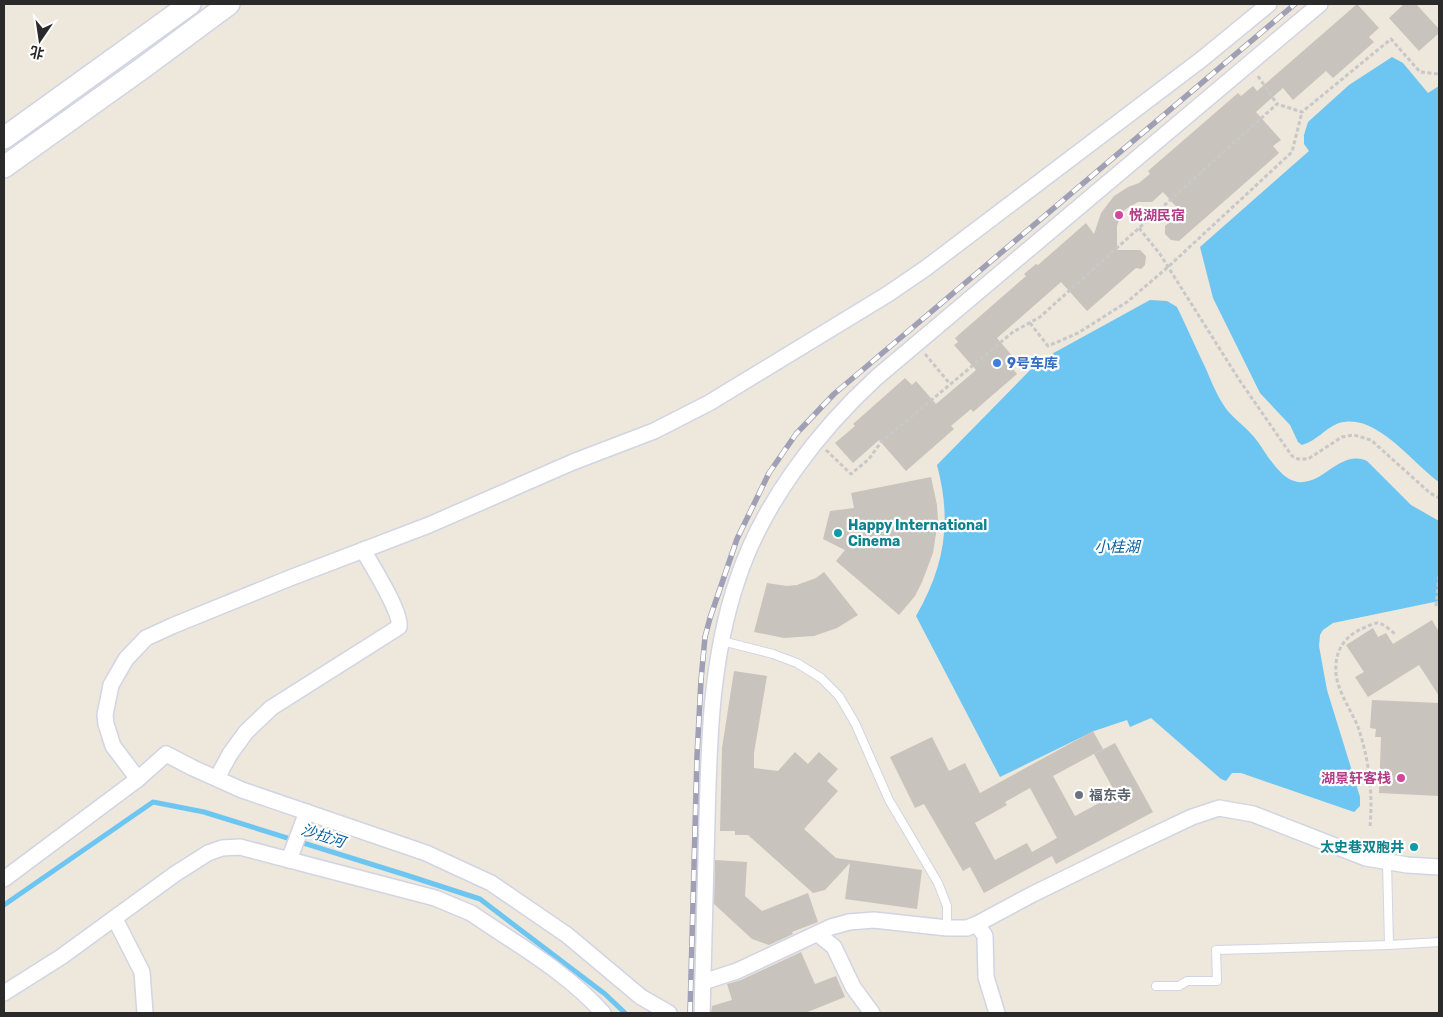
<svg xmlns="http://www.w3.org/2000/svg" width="1443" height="1017" font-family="Rubik,'Noto Sans SC',sans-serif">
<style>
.water{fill:#6dc5f1}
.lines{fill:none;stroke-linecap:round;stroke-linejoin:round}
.stream{stroke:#6dc5f1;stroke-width:5}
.building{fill:#c8c3bc;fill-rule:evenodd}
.lane-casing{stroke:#d1d4e3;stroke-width:10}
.street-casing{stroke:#d1d4e3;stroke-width:18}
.secondary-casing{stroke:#d1d4e3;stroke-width:24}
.path{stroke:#c8c8c8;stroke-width:3;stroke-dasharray:4 2.5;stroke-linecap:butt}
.lane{stroke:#fff;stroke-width:8}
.street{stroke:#fff;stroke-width:15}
.secondary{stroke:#fff;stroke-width:21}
.rail-casing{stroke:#9fa0b5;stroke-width:5.5}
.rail{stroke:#fff;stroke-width:4;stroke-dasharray:11;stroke-linecap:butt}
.hotel-dot{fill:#d1479c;stroke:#fff;stroke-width:2}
.shop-dot{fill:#3f7fe0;stroke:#fff;stroke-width:2}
.culture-dot{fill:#0f9aa8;stroke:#fff;stroke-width:2}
.worship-dot{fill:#6b7280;stroke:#fff;stroke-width:2}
.labels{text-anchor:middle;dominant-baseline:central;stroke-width:4.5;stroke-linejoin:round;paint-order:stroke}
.hotel-label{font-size:14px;font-weight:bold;fill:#b23c85;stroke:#fff;text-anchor:start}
.shop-label{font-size:14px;font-weight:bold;fill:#366cbe;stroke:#fff;text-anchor:start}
.culture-label{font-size:14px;font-weight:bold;fill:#0d838f;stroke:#fff;text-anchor:start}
.worship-label{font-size:14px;font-weight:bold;fill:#5b616d;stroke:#fff;text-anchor:start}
.water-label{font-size:15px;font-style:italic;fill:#0b629e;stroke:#fff}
</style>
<rect width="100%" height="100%" fill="#ede7dc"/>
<g class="water">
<path d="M1392 57 1403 63 1428 93 1439 86V482C1411 462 1376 412 1339 423 1325 428 1317 441 1302 445L1298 442 1290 425 1260 393 1213 298 1200 247 1309 151 1304 144V135L1308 122 1349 85Z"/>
<path d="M1150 300 1167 301 1177 307C1187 328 1196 348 1206 369 1212 383 1218 398 1227 410 1235 420 1246 427 1254 437 1265 450 1279 480 1298 482 1324 485 1340 449 1367 461L1411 505 1439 521V601L1333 623 1323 630 1320 635 1319 646 1327 690 1360 797V806L1354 812 1241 773H1232L1226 781 1221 779 1151 718 1130 727 1127 720 1094 731 1000 777 916 616C945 566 952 521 937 465L1039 361Z"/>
</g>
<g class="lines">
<path class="stream" d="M4 905 153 802 204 812 406 875 480 899 605 994 625 1013"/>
</g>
<g class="building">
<path d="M1357 4 1379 28 1369 37 1374 42 1333 78 1326 71 1293 100 1283 88 1256 112 1281 140 1273 146 1279 153 1179 241 1171 240 1165 234V226L1181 212 1163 192 1152 202H1138L1126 209 1121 214 1117 226V250H1140L1146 256 1145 265 1141 269 1136 268 1087 311 1061 282 997 338 1014 358 1008 363 1017 374 973 412 971 409 951 426 954 429 906 471 879 440 853 463 835 443 855 426 853 424 905 378 912 385 916 381 936 404 976 370 954 345 958 342 955 338 1026 276 1024 274 1036 264 1038 265 1086 223 1094 234 1101 213 1114 196 1128 187 1139 183 1150 174 1148 171 1238 93 1241 96 1253 86 1257 91Z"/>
<path d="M1404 4H1416L1439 29V33L1419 51 1389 18Z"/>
<path d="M931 477 937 505 938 521 933 553 922 582 915 596 899 615 836 561 845 550 823 539 830 511 854 508 851 493Z"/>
<path d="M824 572 858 615 837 628 814 636 784 638 754 632 767 583 787 586 797 585 816 578Z"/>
<path d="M1432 620 1439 632V696L1419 665 1368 697 1355 677 1364 672 1346 645 1373 628 1378 637 1386 633 1393 644Z"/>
<path d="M734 671 767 676 754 753V768L778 771 795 752 808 764 819 752 838 769 827 781 838 791 804 829 836 858 922 870 917 909 845 899 850 863 825 890 813 893 748 835H735V831H720L722 748Z"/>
<path d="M1372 700 1439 703V796L1379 793 1381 737H1375L1376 729 1370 728Z"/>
<path d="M1093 731 1103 749 1053 776 1075 816 1116 794 1094 754 1115 743 1153 812 1056 864 1052 856 984 893 970 867 963 871 924 804 915 808 890 757 932 737 949 771 965 763 980 793ZM1030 788 1057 838 1032 852 1027 843 995 860 975 823 1007 805 1005 802Z"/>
<path d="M715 860 747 862 745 896 762 911 808 893 818 922 792 932 793 934 769 945 752 939 714 904Z"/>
<path d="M801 952 815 984 836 976 845 997 805 1013H711L712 1006 732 1000 727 984 741 980Z"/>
</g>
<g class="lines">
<g class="lane-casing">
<g id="lane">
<path d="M722 641 773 654 797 663 821 678 839 696 855 723 889 800 938 883 947 906V928"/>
<path d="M1387 862 1389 945"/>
<path d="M1156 986H1179L1187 981H1217L1216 950 1389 945 1439 942"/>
</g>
</g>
<g class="street-casing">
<g id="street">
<path d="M217 778 230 754 246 732 271 708 399 627C402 613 371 564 363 550"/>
<path d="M138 779 113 746 106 724 105 715 111 685 126 659 146 638 172 626 290 578 429 525 573 462 654 431 709 403 888 294 926 268 1202 59 1269 4"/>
<path d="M289 860 307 812"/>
<path d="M4 879 138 779 166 754 193 768 242 790 426 853 491 883 567 935 641 997 669 1013"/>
<path d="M115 919 142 972 145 1013"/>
<path d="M977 924 985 936 986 977 997 1013"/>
<path d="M818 934 834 947 853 987 872 1013"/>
<path d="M703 982 737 971 831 927 849 922 874 920 947 928H967L977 924 1033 894 1135 844 1192 817 1219 808 1253 814 1366 858 1407 865 1439 867"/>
<path d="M4 993 61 957 175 874 208 853 222 848 240 847 435 898 471 913C516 944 567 972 603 1013"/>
<path d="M702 1013C704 949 705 885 707 820 709 739 711 658 737 581 762 504 818 431 877 377L1320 4"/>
</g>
</g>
<g class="secondary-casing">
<g id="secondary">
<path d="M4 138 190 4"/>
<path d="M4 167 144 67 229 4"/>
</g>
</g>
<g class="path">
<path d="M1258 76 1277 104"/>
<path d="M1139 228 1160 254 1240 381 1292 456 1298 459H1308L1342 437 1354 435 1371 440 1430 493 1439 498"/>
<path d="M1030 323 1048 346 1078 333 1127 302 1168 267 1292 152 1302 112"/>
<path d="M925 354 950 384"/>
<path d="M826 450 851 474 869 459 881 442 1013 332 1040 317 1277 104 1302 112 1391 39 1420 72 1439 74"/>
<path d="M1436 606 1439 574"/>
<path d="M1370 826C1373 793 1369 759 1358 727 1351 710 1338 692 1336 674 1334 650 1345 635 1366 627 1370 625 1374 623 1377 623 1384 623 1391 631 1396 635"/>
</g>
<use href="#lane" class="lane"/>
<use href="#street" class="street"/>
<use href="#secondary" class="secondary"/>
<g class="rail-casing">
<path id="rail" d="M690 1013 697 756 701 680 705 637 710 618 737 539 769 473 796 434 834 394 1295 4"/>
</g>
<use href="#rail" class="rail"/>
</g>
<g class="hotel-dot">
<circle cx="1119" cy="215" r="5"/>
<circle cx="1401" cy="778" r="5"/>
</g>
<circle class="shop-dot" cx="997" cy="363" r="5"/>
<g class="culture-dot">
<circle cx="838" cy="533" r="5"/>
<circle cx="1414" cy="847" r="5"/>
</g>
<circle class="worship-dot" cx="1079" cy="795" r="5"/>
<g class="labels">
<g class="hotel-label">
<text x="1129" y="215">悦湖民宿</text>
<text x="1391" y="778" text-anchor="end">湖景轩客栈</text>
</g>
<g class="shop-label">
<text x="1007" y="363">9号车库</text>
</g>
<g class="culture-label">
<text x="848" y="525">Happy International<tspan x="848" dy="16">Cinema</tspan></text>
<text x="1404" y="847" text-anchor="end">太史巷双胞井</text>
</g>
<g class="worship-label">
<text x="1089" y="795">福东寺</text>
</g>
<g class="water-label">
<text x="1117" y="547">小桂湖</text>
<text transform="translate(323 836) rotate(18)">沙拉河</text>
</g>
</g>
<rect width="1443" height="1017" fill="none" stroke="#2a2a2a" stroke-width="10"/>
<g transform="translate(40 40) rotate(193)" stroke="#ffffff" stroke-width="4" paint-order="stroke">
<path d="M0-4L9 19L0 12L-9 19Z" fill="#2a2a2a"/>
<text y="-8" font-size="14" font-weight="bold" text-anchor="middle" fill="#2a2a2a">北</text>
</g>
</svg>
